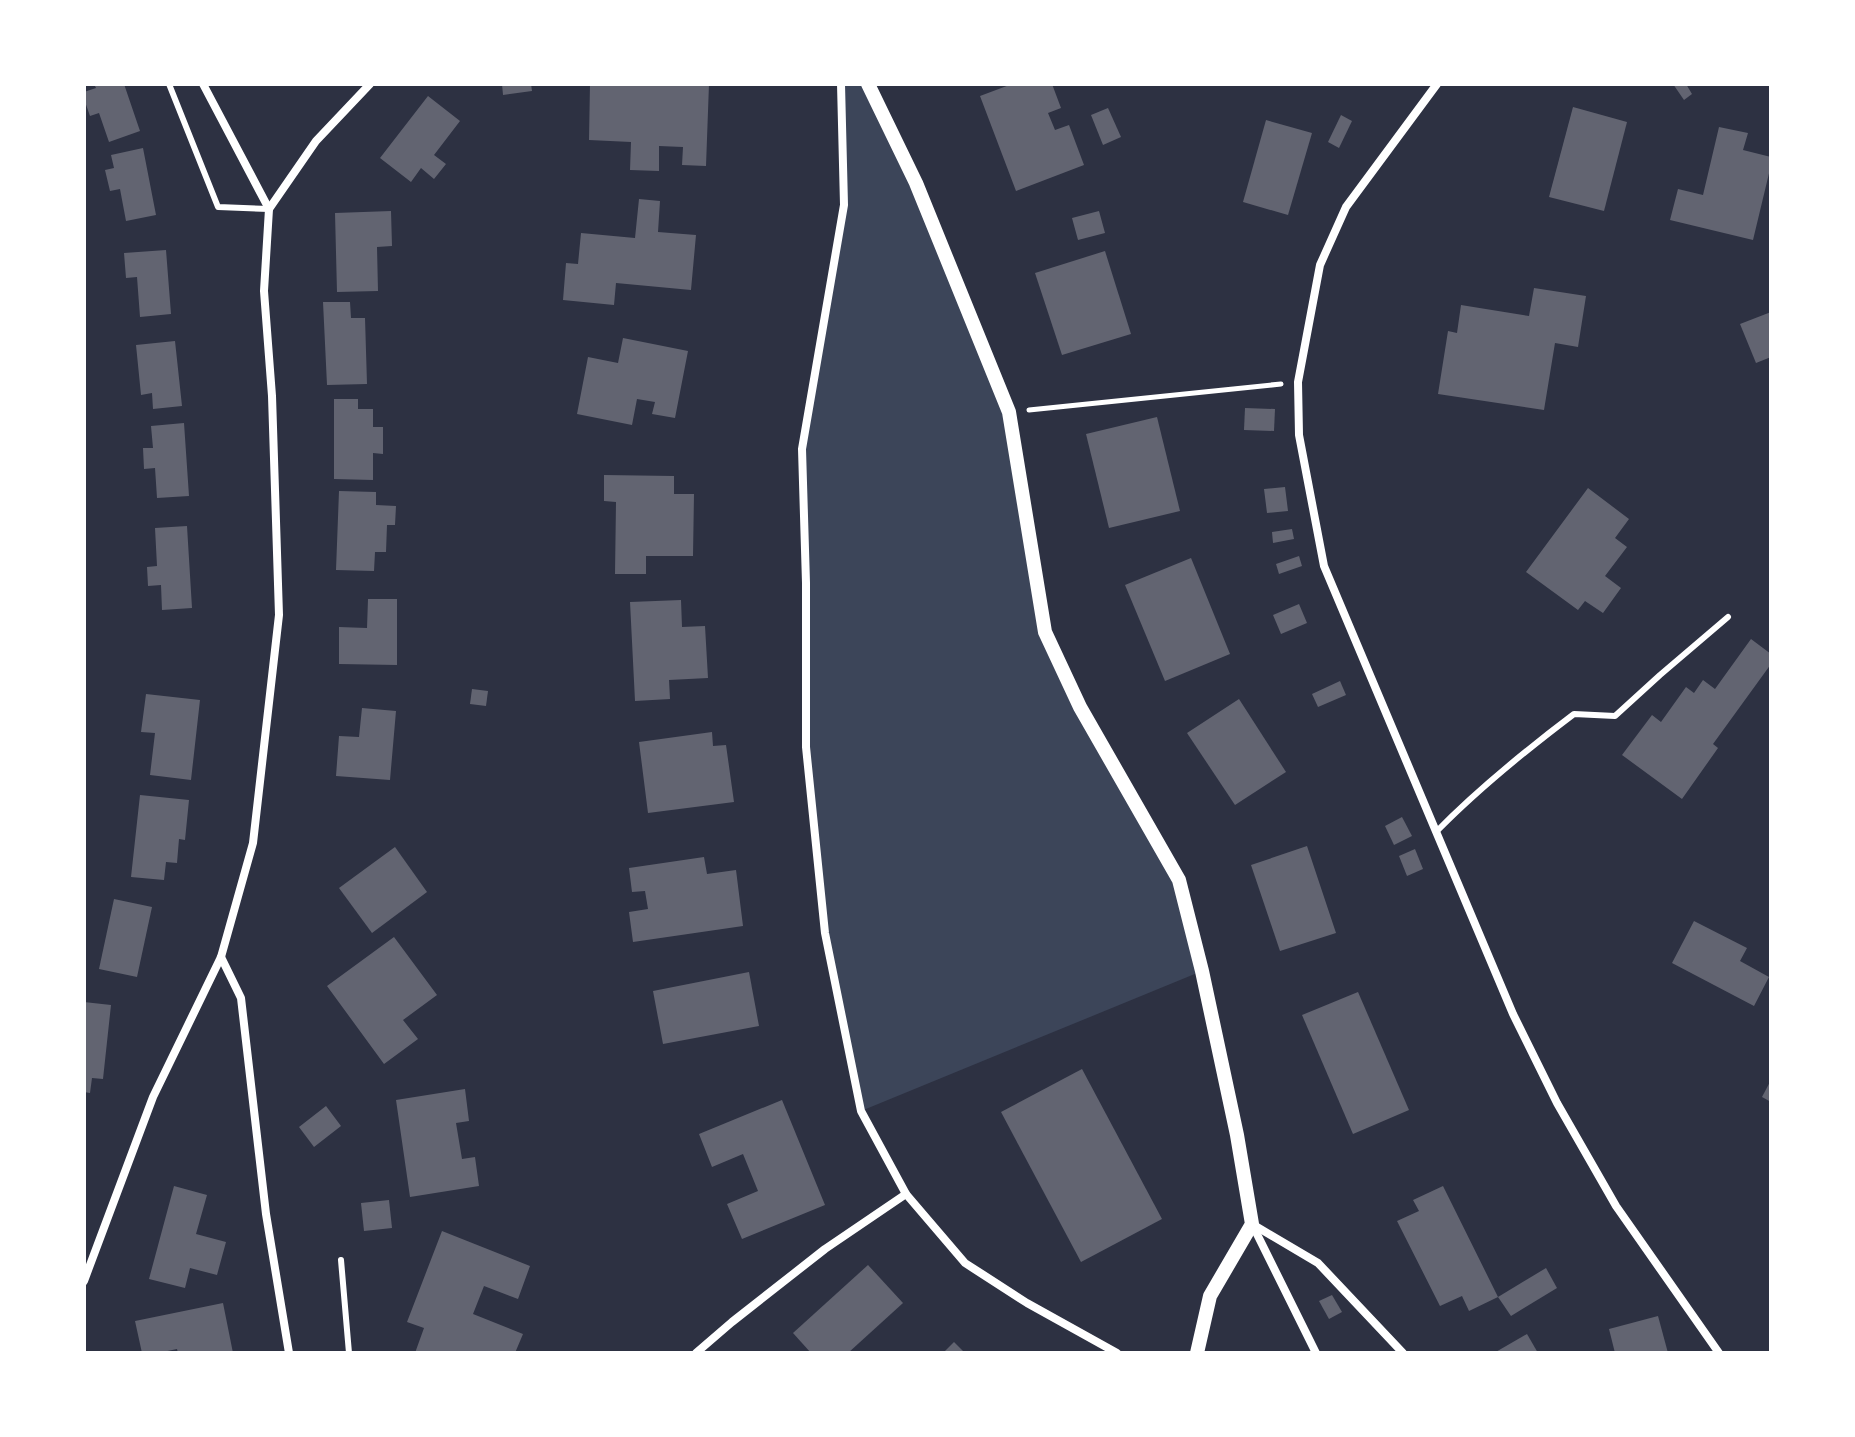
<svg xmlns="http://www.w3.org/2000/svg" width="1855" height="1437" font-family="Helvetica,sans-serif">
<style>
.green{fill:#3c4559}
.building{fill:#626471}
.lines{fill:none;stroke-linecap:round;stroke-linejoin:round}
.path{stroke:#fff;stroke-width:5}
.service{stroke:#fff;stroke-width:6}
.minor{stroke:#fff;stroke-width:8}
.tertiary{stroke:#fff;stroke-width:14}
</style>
<rect width="100%" height="100%" fill="#2d3142"/>
<path class="green" d="M841 84H868L1009 412 1045 632 1179 880 1202 971 861 1111 825 933 806 747 802 449 844 205Z"/>
<g class="building">
<path d="M94 84H124L140 131 109 142 99 113 90 116 84 99V92L96 88Z"/>
<path d="M502 84H531L532 91 503 95Z"/>
<path d="M590 84H709L706 166 682 165 683 147 659 146V171L630 170 631 142 589 140Z"/>
<path d="M1012 84H1052L1061 108 1048 113 1055 130 1069 125 1084 165 1016 191 980 96Z"/>
<path d="M1673 84H1686L1692 94 1684 100Z"/>
<path d="M428 96 460 121 434 155 446 164 434 179 421 168 411 182 380 158Z"/>
<path d="M1573 107 1627 122 1604 211 1549 197Z"/>
<path d="M1108 108 1121 137 1103 145 1091 115Z"/>
<path d="M1341 115 1352 121 1339 148 1328 142Z"/>
<path d="M1266 120 1312 133 1288 215 1243 202Z"/>
<path d="M1719 127 1748 133 1743 150 1771 157V165L1753 240 1670 220 1678 189 1703 195Z"/>
<path d="M143 148 156 215 126 221 120 189 110 191 105 170 114 168 111 155Z"/>
<path d="M639 199 660 201 658 232 696 235 691 290 616 283 614 305 563 300 566 263 578 264 581 233 635 238Z"/>
<path d="M391 211 392 246 377 247 378 291 337 292 335 213Z"/>
<path d="M1099 211 1105 233 1078 240 1072 218Z"/>
<path d="M166 250 171 314 140 317 137 277 126 278 124 253Z"/>
<path d="M1105 251 1131 334 1062 355 1035 273Z"/>
<path d="M1534 288 1586 296 1578 347 1555 343 1544 410 1438 394 1448 331 1457 333 1461 305 1529 316Z"/>
<path d="M323 302H350L351 318H365L367 384 327 385Z"/>
<path d="M1771 312V357L1756 363 1740 324Z"/>
<path d="M623 338 688 351 675 418 652 414 655 402 637 399 632 425 577 414 588 357 618 363Z"/>
<path d="M175 341 182 406 153 409 152 393 141 395 136 345Z"/>
<path d="M334 399H358V409H373V427H383V454L373 453V480L334 479Z"/>
<path d="M1245 408 1275 409 1274 431 1244 430Z"/>
<path d="M1157 417 1180 511 1109 528 1086 434Z"/>
<path d="M184 423 189 496 157 498 155 468 144 469 143 448H153L151 426Z"/>
<path d="M604 475 674 476V494H694L693 556H646V574H615L616 502 604 501Z"/>
<path d="M1285 487 1288 511 1267 513 1264 489Z"/>
<path d="M1588 488 1629 519 1615 538 1627 547 1605 576 1621 588 1603 613 1585 601 1578 610 1526 572Z"/>
<path d="M339 491 376 492V505L396 506 395 525H387L386 552H375L374 571 336 570Z"/>
<path d="M187 526 192 608 162 610 161 585 148 586 147 567 157 566 155 528Z"/>
<path d="M1292 529 1294 539 1273 543 1272 532Z"/>
<path d="M1299 556 1302 566 1279 574 1276 564Z"/>
<path d="M1191 558 1230 654 1165 681 1125 585Z"/>
<path d="M368 599H397V665L339 664V627L367 628Z"/>
<path d="M681 600 682 627 705 626 708 678 669 680 670 699 635 701 630 602Z"/>
<path d="M1299 604 1307 623 1281 634 1273 615Z"/>
<path d="M1751 639 1771 654V664L1713 744 1718 748 1682 799 1622 755 1652 715 1661 722 1686 687 1694 693 1703 680 1715 689Z"/>
<path d="M1340 681 1346 695 1318 707 1312 694Z"/>
<path d="M472 689 488 691 486 706 470 704Z"/>
<path d="M146 694 200 700 191 780 150 775 155 733 141 732Z"/>
<path d="M1239 699 1286 772 1235 805 1187 733Z"/>
<path d="M362 708 396 711 390 780 336 776 339 736 359 737Z"/>
<path d="M712 732 713 746 726 745 734 802 648 813 639 742Z"/>
<path d="M140 795 189 800 185 840 179 839 177 863 166 862 164 880 131 877Z"/>
<path d="M1402 817 1412 836 1394 845 1385 826Z"/>
<path d="M1307 846 1336 933 1280 951 1251 865Z"/>
<path d="M395 847 427 892 372 933 339 888Z"/>
<path d="M1415 849 1423 869 1407 876 1399 856Z"/>
<path d="M704 857 707 874 736 870 743 926 633 942 629 912 648 909 645 891 632 892 629 868Z"/>
<path d="M114 899 152 907 137 977 99 969Z"/>
<path d="M1694 921 1747 948 1740 961 1769 977 1754 1006 1672 963Z"/>
<path d="M394 937 437 995 403 1020 418 1039 384 1064 327 986Z"/>
<path d="M749 972 759 1026 663 1044 653 991Z"/>
<path d="M1358 992 1409 1110 1353 1134 1302 1015Z"/>
<path d="M84 1002 111 1005 103 1079 92 1078 90 1093 84 1092Z"/>
<path d="M1082 1069 1162 1219 1081 1262 1001 1112Z"/>
<path d="M1771 1080V1102L1762 1097Z"/>
<path d="M465 1089 469 1121 456 1123 462 1159 475 1157 479 1186 410 1197 396 1100Z"/>
<path d="M782 1100 825 1205 742 1239 727 1204 758 1191 743 1154 712 1167 699 1134Z"/>
<path d="M326 1106 341 1126 314 1147 299 1127Z"/>
<path d="M174 1186 207 1195 196 1234 226 1242 217 1275 190 1268 185 1288 149 1279Z"/>
<path d="M1443 1186 1498 1297 1469 1311 1462 1296 1440 1306 1397 1221 1419 1211 1413 1200Z"/>
<path d="M389 1200 392 1228 364 1231 361 1203Z"/>
<path d="M442 1231 530 1266 518 1299 484 1286 473 1314 523 1334 515 1353H415L424 1328 407 1322Z"/>
<path d="M868 1265 903 1303 848 1353H811L793 1333Z"/>
<path d="M1546 1268 1557 1288 1511 1316 1498 1297Z"/>
<path d="M1332 1295 1342 1312 1329 1319 1319 1301Z"/>
<path d="M223 1303 233 1353H178L177 1349 158 1353H142L135 1321Z"/>
<path d="M1658 1316 1668 1353H1615L1609 1329Z"/>
<path d="M1527 1334 1538 1353H1494Z"/>
<path d="M954 1342 965 1353H943Z"/>
</g>
<g class="lines">
<path class="path" d="M1029 410 1281 384"/>
<g class="service">
<path d="M169 84 218 207 269 209"/>
<path d="M1436 832C1479 788 1525 751 1574 714L1615 716 1660 675 1728 617"/>
<path d="M341 1260 349 1353"/>
</g>
<g class="minor">
<path d="M841 84 844 205 802 449 806 583V747L825 933 861 1111 906 1194 965 1263 1027 1303 1117 1353"/>
<path d="M1437 84 1346 207 1320 265 1298 382 1299 435 1324 566 1513 1014 1557 1103 1616 1206 1719 1353"/>
<path d="M269 209 316 141 370 84"/>
<path d="M221 957 241 998 266 1214 289 1353"/>
<path d="M1252 1224 1318 1263 1403 1353"/>
<path d="M1252 1224 1316 1353"/>
<path d="M84 1281 153 1097 221 957 253 843 279 615 272 396 264 291 269 209 203 84"/>
<path d="M696 1353 732 1322 825 1249 906 1194"/>
</g>
<path class="tertiary" d="M868 84 916 183 1009 412 1045 632 1080 707 1179 880 1202 971 1237 1135 1252 1224 1210 1296 1197 1353"/>
</g>
<rect width="1855" height="1437" fill="none" stroke="#ffffff" stroke-width="172"/>
</svg>
